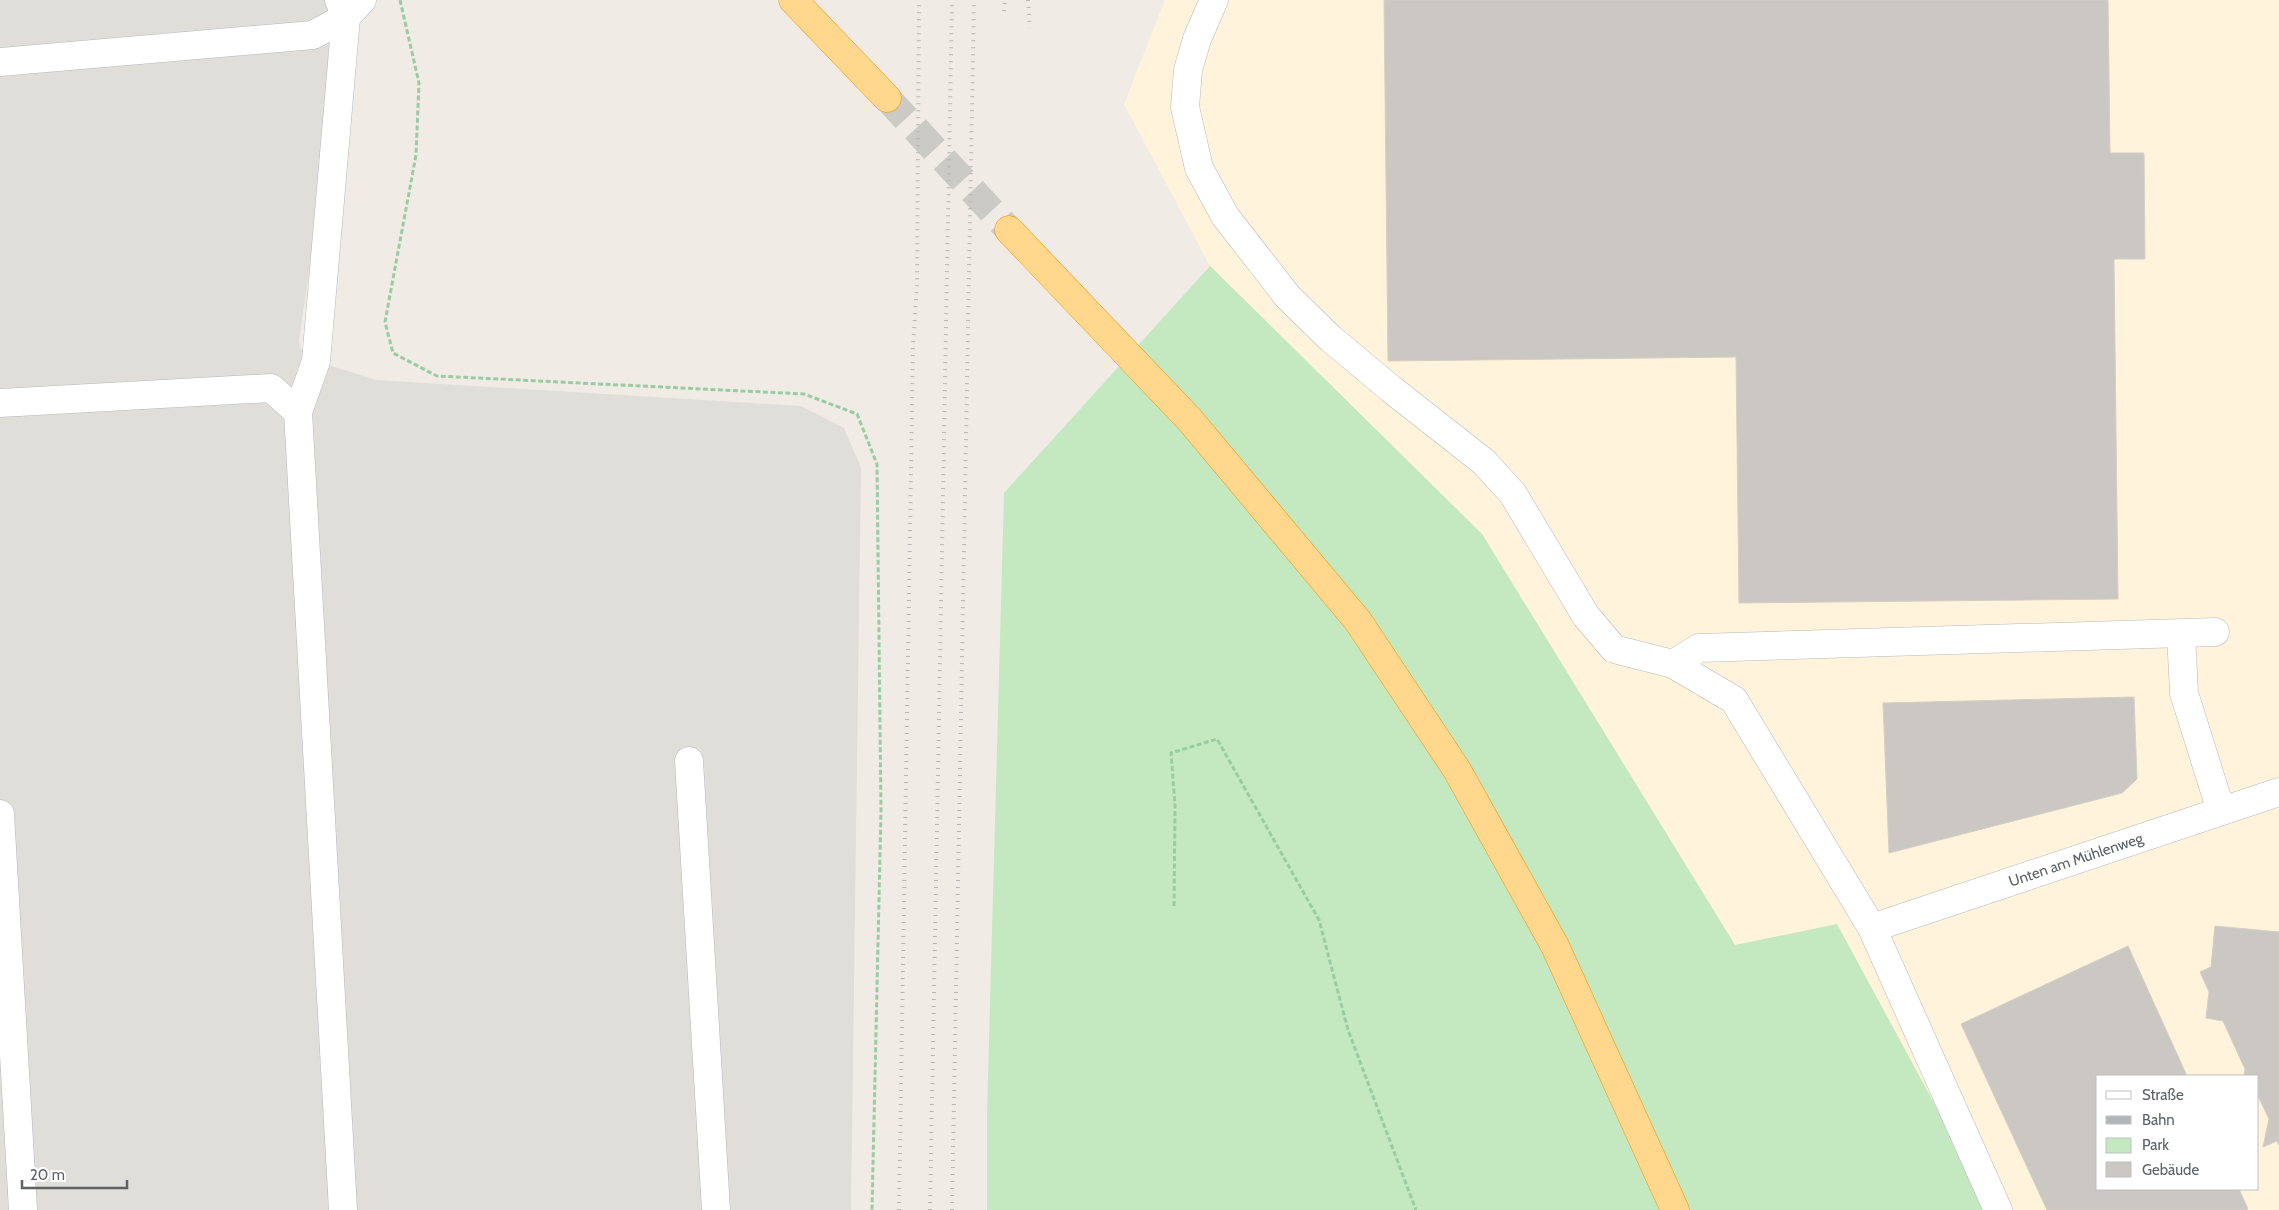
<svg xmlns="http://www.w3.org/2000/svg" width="2279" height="1210" font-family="Cabin,sans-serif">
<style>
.commercial{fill:#fff3db;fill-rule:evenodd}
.industrial{fill:#e0ded9}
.green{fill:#c4e8c0}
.building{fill:#cbc7c2;stroke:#d5cec3}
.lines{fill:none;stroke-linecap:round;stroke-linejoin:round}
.highway-tunnel{stroke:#cbcac5;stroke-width:28;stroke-dasharray:28 14;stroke-linecap:butt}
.minor-casing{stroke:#b5b8bc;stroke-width:29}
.highway-casing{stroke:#f59200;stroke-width:29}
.path{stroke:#9acca4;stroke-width:3;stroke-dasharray:5 2.5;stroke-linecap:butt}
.minor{stroke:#fff;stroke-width:28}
.highway{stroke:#ffd88d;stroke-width:28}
.rail{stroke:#b4b5b6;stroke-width:4;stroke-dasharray:1 6;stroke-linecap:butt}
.labels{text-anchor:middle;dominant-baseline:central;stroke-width:4;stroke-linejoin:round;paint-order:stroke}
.street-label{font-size:15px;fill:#5c6266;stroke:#fff}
</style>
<rect width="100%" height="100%" fill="#f0ece5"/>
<path class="commercial" d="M1165 0H2279V1210H1992L1735 945 1482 534 1210 266 1124 104ZM2098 1076H2258V1189H2098Z"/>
<path class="industrial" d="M0 0H330L346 17 299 340 300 348 316 361 376 380 801 406 844 428 861 468 851 1210H0Z"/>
<path class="green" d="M1210 266 1482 534 1735 945 1837 924 1992 1210H987V1114L1004 493Z"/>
<g class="building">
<path d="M1384 0H2108L2110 153H2144L2145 259H2114L2118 599 1739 603 1736 357 1388 361Z"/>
<path d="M2134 697 2137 779 2122 793 1889 853 1883 703Z"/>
<path d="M2215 926 2279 932V1145L2277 1141 2263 1147 2269 1119 2258 1096V1076H2244L2245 1069 2223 1021 2206 1018 2209 992 2200 972 2211 967Z"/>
<path d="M2128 946 2187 1076H2098V1189H2239L2248 1209 2246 1210H2047L1961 1024Z"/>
</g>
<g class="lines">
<path class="highway-tunnel" d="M887 98 1009 230"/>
<g class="minor-casing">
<g id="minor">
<path d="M339 0 346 17 316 361 298 412 343 1210"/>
<path d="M1214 0 1197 39 1188 70 1185 107 1199 168 1225 216 1288 297 1330 338 1391 389 1484 462 1513 494 1586 616 1614 649 1673 664 1734 700 1872 928 1998 1210"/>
<path d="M0 62 313 35 346 17 362 0"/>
<path d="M0 403 271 388 298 412"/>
<path d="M2181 634 2184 693 2221 811"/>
<path d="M1673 664 1699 648 2215 632"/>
<path d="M689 761 716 1210"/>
<path d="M0 814 23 1210"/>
<path id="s1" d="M1872 928 2279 792"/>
</g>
</g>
<g class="highway-casing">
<g id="highway">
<path d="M793 0 887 98"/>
<path d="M1009 230 1190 420 1358 621 1457 770 1555 946 1675 1210"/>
</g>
</g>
<g class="path">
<path d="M400 0 419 83 416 155 385 322 393 353 437 376 804 394 857 414 877 464 881 811 872 1210"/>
<path d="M1174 906 1175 805 1171 753 1217 739 1319 920 1348 1030 1416 1210"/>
</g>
<use href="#minor" class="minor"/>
<use href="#highway" class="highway"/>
<g class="rail">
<path d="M1028 0 1030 28"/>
<path d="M1004 11 1005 0"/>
<path d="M899 1210 913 347 917 286 919 0"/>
<path d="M930 1210 952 0"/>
<path d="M952 1210 974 0"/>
</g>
</g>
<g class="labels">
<g class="street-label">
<text stroke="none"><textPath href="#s1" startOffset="215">Unten am Mühlenweg</textPath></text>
</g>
</g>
<rect x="2096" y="1075" width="162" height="115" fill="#ffffff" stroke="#bec0c2"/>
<rect x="2106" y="1091" width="25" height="8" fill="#ffffff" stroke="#bec0c2"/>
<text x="2142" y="1100" font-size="15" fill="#5c6266">Straße</text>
<rect x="2106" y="1116" width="25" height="8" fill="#b4b5b6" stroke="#bec0c2"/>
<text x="2142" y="1125" font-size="15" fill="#5c6266">Bahn</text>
<rect x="2106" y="1138" width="25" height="15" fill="#c4e8c0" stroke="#bec0c2"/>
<text x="2142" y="1150" font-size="15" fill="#5c6266">Park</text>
<rect x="2106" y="1162" width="25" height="15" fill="#cbc7c2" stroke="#bec0c2"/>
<text x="2142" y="1175" font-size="15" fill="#5c6266">Gebäude</text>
<path d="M22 1180v8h105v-8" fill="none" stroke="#5c6266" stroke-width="2.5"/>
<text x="30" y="1180" font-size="15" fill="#5c6266" stroke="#ffffff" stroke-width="4" paint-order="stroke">20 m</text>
</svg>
